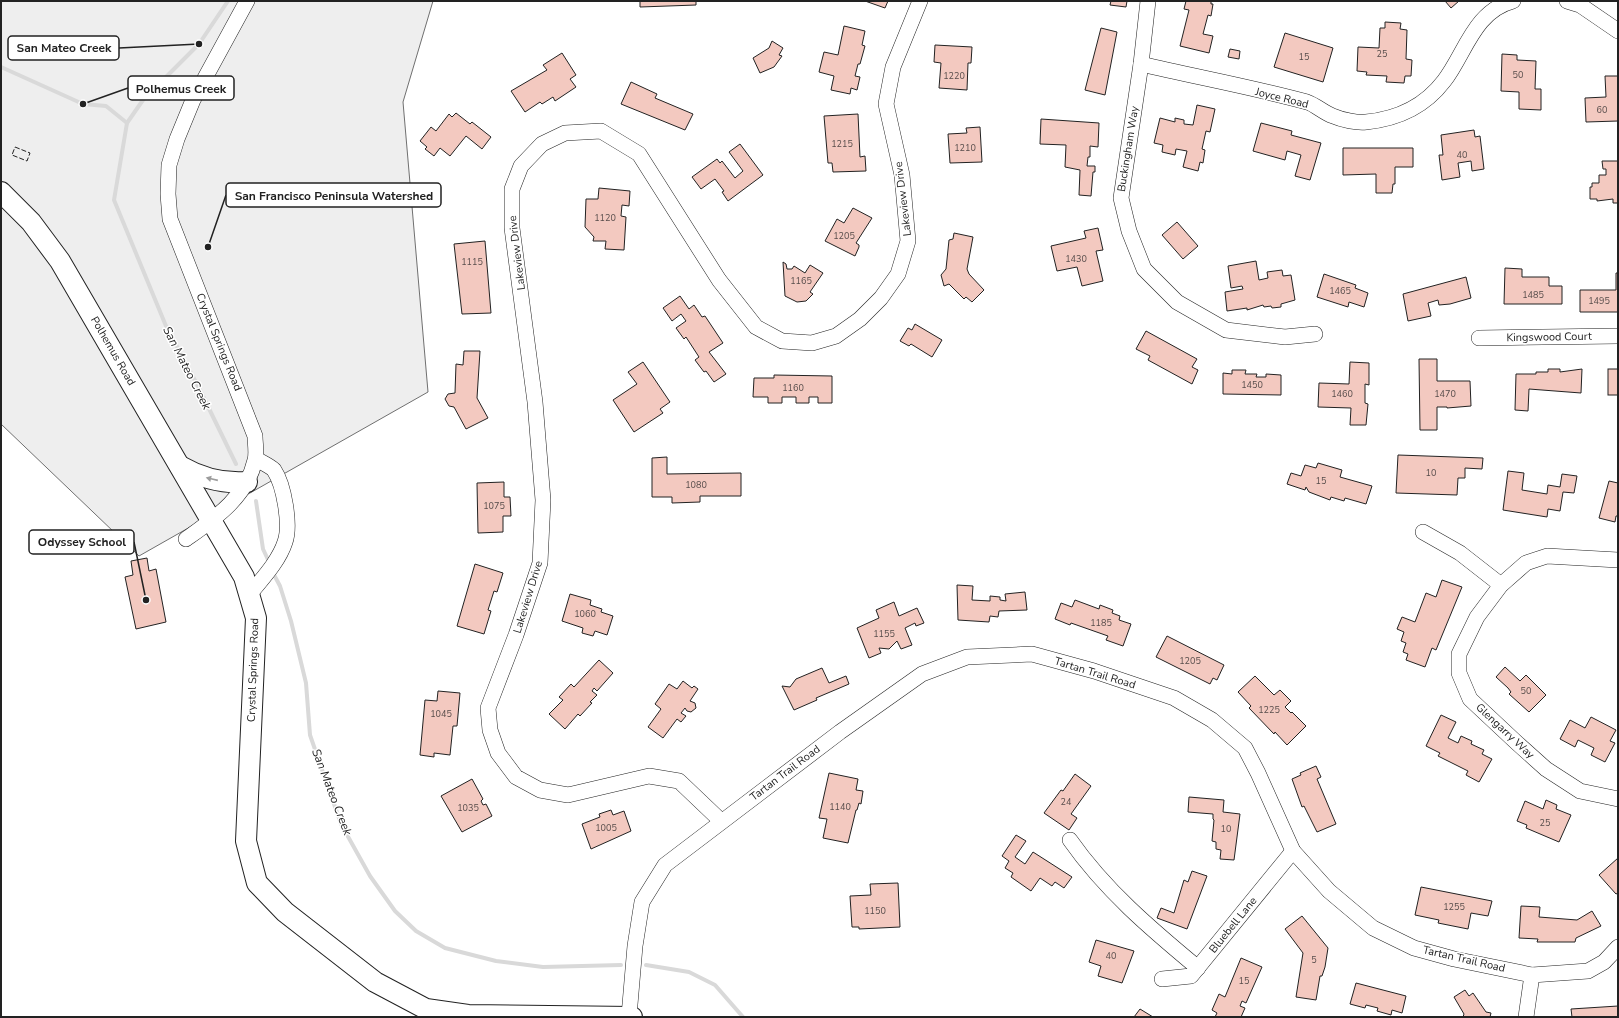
<svg xmlns="http://www.w3.org/2000/svg" width="1619" height="1018" font-family="'Nunito Sans',sans-serif">
<style>
.green{fill:#eee;stroke:#6f6f6f}
.lines{fill:none;stroke-linecap:round;stroke-linejoin:round}
.stream{stroke:#d9d9d9;stroke-width:4}
.building{fill:#f3c9c0;stroke:#222}
.minor-casing{stroke:#222;stroke-width:16}
.major-casing{stroke:#222;stroke-width:22}
.minor{stroke:#fff;stroke-width:15}
.major{stroke:#fff;stroke-width:20}
.fence{stroke:#222;stroke-width:1;stroke-dasharray:5 2;stroke-linecap:butt}
.oneway{fill:#9c9c9c}
.labels{text-anchor:middle;dominant-baseline:central;stroke-width:3;stroke-linejoin:round;paint-order:stroke}
.number-label{font-size:9px;fill:#564c4a}
.street-label{font-size:11px;fill:#222;stroke:#fff}
.water-label{font-size:12px;font-style:italic;fill:#222;stroke:#fff}
.leader{fill:none;stroke:#222;stroke-width:1.5}
.callout-dot{fill:#222;stroke:#fff;stroke-width:1.5}
.callout{fill:#fff;stroke:#222;stroke-width:1.5}
.callout-label{font-size:12px;text-anchor:middle;font-weight:bold;fill:#222}
</style>
<rect width="100%" height="100%" fill="#fff"/>
<path class="green" d="M1 1H433L403 102 428 392 139 556 1 424Z"/>
<g class="lines">
<g class="stream">
<path d="M228 1 199 44 143 100 127 123 114 200 166 326 199 388 236 464"/>
<path d="M1 67 83 104 106 106 127 123"/>
<path d="M256 501 263 549 270 564"/>
<path d="M272 571 280 586 291 621 306 683 310 735 341 824 370 876 395 911 416 931 445 948 496 961 543 967 621 965"/>
<path d="M646 965 689 972 715 985 743 1017"/>
</g>
</g>
<g class="building">
<path d="M640 1H696V5L640 7Z"/>
<path d="M865 1H888L885 8Z"/>
<path d="M1111 1H1127L1126 7 1110 5Z"/>
<path d="M1186 1H1211V4H1213L1211 16 1208 15 1203 34 1213 36 1209 53 1180 46 1189 10 1184 9Z"/>
<path d="M1445 1H1459L1451 8Z"/>
<path d="M1385 22 1401 23 1400 29 1407 30 1406 59 1412 60 1411 76H1405L1404 83 1386 82 1387 76 1366 75 1367 72 1357 71 1358 47 1379 48 1380 28H1385Z"/>
<path d="M844 26 865 31 862 45 865 46 860 64H858L855 76 860 77 857 90 851 88 850 94 831 90 834 76 819 72 824 52 838 55Z"/>
<path d="M1101 28 1117 32 1105 95 1085 90Z"/>
<path d="M1285 33 1333 48 1323 82 1274 67Z"/>
<path d="M772 41 783 48 779 55 782 56 774 67 760 73 753 58 769 48Z"/>
<path d="M935 45 972 47 971 63H968L967 90 939 88 941 63 934 62Z"/>
<path d="M1230 49 1240 51 1239 59 1228 57Z"/>
<path d="M562 53 576 75 570 79 576 87 555 101 553 97 542 104 540 102 525 112 511 91 547 70 543 65Z"/>
<path d="M1502 54 1517 55V60L1536 61 1535 89H1541V110L1519 109V92L1501 91Z"/>
<path d="M1605 76H1618V121L1586 122 1585 98 1606 97Z"/>
<path d="M631 82 657 94 655 98 693 114 685 130 621 104Z"/>
<path d="M1197 105 1215 109 1210 132 1206 131 1202 149 1205 150 1203 163 1200 162 1198 171 1183 167 1187 151 1176 149 1175 155 1162 152 1163 145 1154 143 1160 118 1175 122V118L1184 120V124L1193 125Z"/>
<path d="M456 113 470 124 472 122 491 137 482 149 466 136 450 156 440 148 434 156 425 149 427 147 420 141 431 127 436 131 449 114 452 117Z"/>
<path d="M858 114 860 157 865 156 866 171 833 172 832 163H828L824 116Z"/>
<path d="M1041 119 1099 123 1098 147 1090 146V157H1088L1087 166H1095V172H1093L1091 196 1079 195 1080 170 1065 167 1066 145 1040 144Z"/>
<path d="M1261 123 1292 131 1291 135 1321 143 1310 180 1295 176 1301 155 1287 151 1285 160 1253 151Z"/>
<path d="M980 127 982 162 950 163 948 134 967 133 966 128Z"/>
<path d="M1474 130 1475 137 1480 136 1484 169 1472 171 1471 161 1458 163 1460 177 1442 180 1439 155H1443L1441 135Z"/>
<path d="M740 144 763 175 728 201 722 192 724 191 715 179 701 189 692 177 717 159 720 163 722 161 735 178 743 171 729 152Z"/>
<path d="M1343 148H1413V167H1395V184H1393L1392 193H1376V174L1343 175Z"/>
<path d="M1602 161H1618V203H1613V199L1597 201V199H1590V187H1592V183H1599V175H1606V169H1603Z"/>
<path d="M599 188 630 191 629 206 622 205 621 216 626 217 624 250 605 249 606 241H593L594 237 585 227 586 199H598Z"/>
<path d="M853 208 872 218 856 243 859 245V247L855 256 825 241 837 219 844 223Z"/>
<path d="M1177 222 1198 246 1183 259 1162 235Z"/>
<path d="M1098 228 1103 250 1096 251 1103 281 1082 286 1077 267 1057 271 1051 246 1086 238 1084 231Z"/>
<path d="M954 233 973 237 967 269 969 274 984 290 972 302 966 297 964 299 949 284 944 286 941 275 946 269 949 240 953 239Z"/>
<path d="M485 241 491 313 462 314 454 244Z"/>
<path d="M1256 261 1259 280 1268 278 1267 272 1282 270 1283 276 1291 275 1295 300 1281 304V307L1272 308 1271 306 1264 307 1263 305 1247 310V308L1227 311 1225 292 1243 289 1242 286 1231 288 1228 266Z"/>
<path d="M783 262 786 264 787 269H792L794 266 805 273 810 265 823 273 810 292 813 294 806 301 797 302 785 296Z"/>
<path d="M1505 268 1522 269V277H1549V286H1562V304H1504Z"/>
<path d="M1616 273H1618V312H1580V290H1616Z"/>
<path d="M1324 274 1356 285 1355 288 1368 293 1364 307 1349 302 1348 307 1317 297Z"/>
<path d="M1466 277 1471 298 1450 304 1439 305 1438 300 1428 303 1431 316 1408 321 1403 294Z"/>
<path d="M680 296 689 309 694 305 702 317 705 316 723 343 709 352 726 374 714 382 706 371 704 372 695 360 699 357 686 337 684 339 676 328 686 321 681 314 672 321 663 308Z"/>
<path d="M915 324 942 340 932 357 911 344 909 346 900 341 908 328 912 330Z"/>
<path d="M1146 331 1197 359 1192 367 1198 370 1192 384 1148 360 1150 356 1136 349Z"/>
<path d="M464 351H480L477 398 488 418 466 429 454 407 449 406 445 399 448 394 455 393 456 364 463 365Z"/>
<path d="M1419 359H1437V381H1470L1471 406 1447 408V407H1437V430H1420Z"/>
<path d="M643 362 670 402 660 409 663 413 634 432 613 400 637 384 628 372Z"/>
<path d="M1350 362 1369 363V385L1365 384V403L1368 404 1366 425H1350L1351 408 1318 407 1319 383 1349 384Z"/>
<path d="M1548 369H1560V372L1582 369 1581 393 1529 389 1528 411 1515 410 1516 374H1536V372H1548Z"/>
<rect x="1608" y="369" width="10" height="26"/>
<path d="M1232 370H1246L1245 374H1257L1256 377H1266V374L1281 375V395L1223 394V373L1232 374Z"/>
<path d="M774 375 832 376V403H818V397H809V403H796V397H782V403H768V397H753L754 378H774Z"/>
<path d="M1398 455 1483 458 1482 469 1465 468V478H1458L1457 495 1396 493Z"/>
<path d="M667 457V474L741 473V496H700V502L672 503V497H652V458Z"/>
<path d="M1318 463 1342 470 1340 477 1372 486 1366 504 1345 498 1344 501 1331 497 1330 500 1309 492 1306 487 1305 490 1287 484 1291 473 1301 476 1305 465 1316 468Z"/>
<path d="M1508 471 1524 473 1522 490 1547 494 1548 485 1560 487 1562 474 1577 476 1574 493 1563 492 1560 511 1548 509 1547 517 1503 510Z"/>
<path d="M1609 481 1618 483V516H1616L1615 522 1599 518Z"/>
<path d="M504 482V497H510L511 516H503V532L478 533 477 483Z"/>
<path d="M147 558 149 571 156 569 166 622 136 629 125 577 133 575 131 561Z"/>
<path d="M475 564 503 573 497 592 494 591 488 610 491 611 484 634 457 626Z"/>
<path d="M1442 580 1462 587 1436 650 1432 648 1425 667 1406 660 1408 654 1403 652 1406 643 1401 641 1404 632 1397 629 1402 617 1415 622 1426 593 1436 597Z"/>
<path d="M957 585 973 586 972 600 990 601V596L1000 597V600L1006 601 1005 594 1025 592 1027 610 999 611 998 617 990 616 989 622 958 620Z"/>
<path d="M570 594 591 600 590 605 602 609 601 612 613 616 607 635 595 631 593 636 582 633 583 628 562 621Z"/>
<path d="M1075 600 1099 609 1100 605 1113 610 1112 613 1120 616 1119 620 1131 624 1123 646 1106 640 1108 636 1071 623 1070 625 1055 619 1061 603 1072 607Z"/>
<path d="M894 602 899 616 917 608 924 623 916 626 915 623 905 628 912 645 901 649 897 641 889 649 879 648 881 653 869 658 857 628 879 618 876 610Z"/>
<path d="M1167 636 1224 665 1217 680 1213 678 1210 684 1156 657Z"/>
<path d="M599 660 613 673 597 691 594 688 592 691 597 695 590 702 592 703 580 716 578 714 565 729 549 714 563 700 559 697 571 684 574 687Z"/>
<path d="M1505 667 1520 681 1526 675 1546 695 1529 712 1509 694 1511 692 1508 688 1496 677Z"/>
<path d="M822 668 829 683 846 676 849 684 816 698 817 700 794 710 782 686 790 687 796 679Z"/>
<path d="M1255 676 1274 695 1280 690 1291 701 1285 707 1291 713 1292 712 1306 726 1287 745 1275 732 1274 734 1249 708 1251 706 1238 692Z"/>
<path d="M683 681 692 688 694 686 698 689 690 701 695 703 696 708 691 712 687 711 685 708 681 713 686 716 681 722 677 719 663 738 648 727 661 709 655 704 669 684 677 689Z"/>
<path d="M438 691 460 693 457 726H453L450 755 434 753V757L420 755 425 700 437 701Z"/>
<path d="M1441 715 1456 722 1448 738 1458 743 1461 736 1472 741 1471 744 1484 750 1482 754 1492 759 1479 782 1466 775 1468 771 1438 756 1440 753 1426 746Z"/>
<path d="M1591 717 1616 730 1610 741 1615 743 1605 762 1591 755 1594 748 1578 740 1575 747 1560 739 1570 720 1585 728Z"/>
<path d="M1316 766 1321 777 1317 779 1336 824 1317 832 1304 806 1302 807 1292 779 1301 775 1300 773Z"/>
<path d="M829 773 858 779 856 790 863 791 861 804 859 803 857 810H856L848 843 823 838 827 819 819 818Z"/>
<path d="M1075 774 1091 786 1071 814 1077 818 1069 830 1044 813 1061 790 1063 791Z"/>
<path d="M472 779 483 799 481 801 483 805 486 804 492 816 462 832 441 796Z"/>
<path d="M1189 797 1224 800 1223 812 1240 814 1234 860 1220 859 1221 850 1216 849V842L1212 841 1214 820 1213 819V814L1188 812Z"/>
<path d="M1546 800 1557 805 1556 809 1571 815 1559 842 1526 828 1527 825 1517 821 1525 801 1543 809Z"/>
<path d="M611 810 613 815 624 811 631 831 591 849 582 824 600 817 599 814Z"/>
<path d="M1016 835 1026 841 1015 857 1025 864 1033 852 1072 877 1064 888 1055 882 1052 886 1040 878 1031 891 1011 877 1013 873 1005 868 1009 861 1002 856Z"/>
<path d="M1618 858V893L1616 894 1599 875Z"/>
<path d="M1192 871 1207 876 1187 929 1157 918 1161 908 1174 913 1184 880 1188 882Z"/>
<path d="M898 883 900 927 859 929V927H852L850 896 871 895 870 884Z"/>
<path d="M1421 887 1492 901 1488 916 1471 913 1468 929 1438 923 1439 920 1415 915Z"/>
<path d="M1521 906 1540 907 1539 917 1577 920 1592 911 1601 926 1576 938 1575 942H1537L1538 939 1519 938Z"/>
<path d="M1302 916 1328 948 1325 967 1322 976H1320L1316 1000 1296 997 1303 953 1285 929Z"/>
<path d="M1096 940 1134 951 1122 983 1098 976 1101 966 1089 962Z"/>
<path d="M1241 958 1262 967 1246 1003 1242 1001 1240 1006 1245 1008 1241 1017H1215L1217 1013 1212 1010 1219 994 1225 997Z"/>
<path d="M1356 983 1406 996 1402 1013 1392 1010 1391 1015 1377 1011 1378 1008 1366 1005 1365 1008 1350 1004Z"/>
<path d="M1465 990 1469 996 1473 993 1486 1012 1491 1013 1490 1017H1463L1464 1014 1454 997Z"/>
<path d="M1618 1006V1017H1572L1571 1009Z"/>
<path d="M1140 1009 1153 1017H1134Z"/>
</g>
<g class="lines">
<g class="minor-casing">
<g id="minor">
<path d="M1148 1 1141 64 1121 198 1129 231 1144 269 1177 302 1226 330 1285 337 1315 334"/>
<path d="M1567 1 1580 5 1618 31"/>
<path d="M1141 64C1196 77 1252 87 1307 102 1316 105 1324 113 1333 116 1342 120 1357 123 1366 122 1397 119 1425 106 1444 81 1465 54 1474 11 1513 1"/>
<path d="M1479 338 1618 336"/>
<path d="M1423 532 1460 553 1501 585"/>
<path d="M186 539C214 519 247 497 255 460 257 453 255 443 255 436L170 219 168 194 169 165 177 139 193 100 247 1"/>
<path d="M1618 560 1547 556 1526 563 1501 585 1477 617 1459 654V673L1470 699 1517 743 1546 769 1580 791 1618 799"/>
<path d="M249 595C262 579 279 561 285 542 291 525 284 485 274 470 270 466 261 462 256 459"/>
<path d="M721 821 679 781 649 776 568 795 540 790 516 777 498 753 490 730 488 708 516 635 540 563 543 500 535 402 512 228V189L521 166 542 144 565 133 601 131 639 154 719 280 756 327 782 341 812 343 836 336 860 319 881 298 898 274 908 241 902 175 886 104 893 67 920 1"/>
<path d="M1070 840C1105 890 1151 929 1198 968"/>
<path d="M1162 979 1191 976 1293 851"/>
<path d="M629 1016 635 946 642 902 665 865 840 732 922 674 967 657 1032 654 1094 671 1174 698 1212 720 1245 748 1258 773 1293 851 1329 891 1373 928 1414 948 1454 959 1532 975 1588 971 1604 962 1618 947"/>
<path d="M1526 1017 1532 975"/>
</g>
</g>
<g class="major-casing">
<g id="major">
<path d="M1 192 31 222 60 261 244 577 256 618 246 841 257 883 285 912 375 982 426 1009 468 1015 632 1017"/>
<path d="M180 466C201 478 222 484 247 482"/>
</g>
</g>
<use href="#minor" class="minor"/>
<use href="#major" class="major"/>
<path class="fence" d="M15 147 30 153 27 161 12 155Z"/>
</g>
<defs><path id="oneway-solid" d="M-6-.8H1V-3.2L6.5 0L1 3.2V.8H-6Z"/></defs>
<use class="oneway" href="#oneway-solid" transform="translate(212 479) rotate(-167)"/>
<g class="labels">
<g class="number-label">
<text x="1382" y="54">25</text>
<text x="1304" y="57">15</text>
<text x="1518" y="75">50</text>
<text x="954" y="76">1220</text>
<text x="1602" y="110">60</text>
<text x="842" y="144">1215</text>
<text x="965" y="148">1210</text>
<text x="1462" y="155">40</text>
<text x="605" y="218">1120</text>
<text x="844" y="236">1205</text>
<text x="1076" y="259">1430</text>
<text x="472" y="262">1115</text>
<text x="801" y="281">1165</text>
<text x="1340" y="291">1465</text>
<text x="1533" y="295">1485</text>
<text x="1599" y="301">1495</text>
<text x="1252" y="385">1450</text>
<text x="793" y="388">1160</text>
<text x="1342" y="394">1460</text>
<text x="1445" y="394">1470</text>
<text x="1431" y="473">10</text>
<text x="1321" y="481">15</text>
<text x="696" y="485">1080</text>
<text x="494" y="506">1075</text>
<text x="585" y="614">1060</text>
<text x="1101" y="623">1185</text>
<text x="884" y="634">1155</text>
<text x="1190" y="661">1205</text>
<text x="1526" y="691">50</text>
<text x="1269" y="710">1225</text>
<text x="441" y="714">1045</text>
<text x="1066" y="802">24</text>
<text x="840" y="807">1140</text>
<text x="468" y="808">1035</text>
<text x="1545" y="823">25</text>
<text x="606" y="828">1005</text>
<text x="1226" y="829">10</text>
<text x="1454" y="907">1255</text>
<text x="875" y="911">1150</text>
<text x="1111" y="956">40</text>
<text x="1314" y="960">5</text>
<text x="1244" y="981">15</text>
</g>
<g class="street-label">
<text transform="translate(1282 98) rotate(14)">Joyce Road</text>
<text transform="translate(1128 149) rotate(-81)">Buckingham Way</text>
<text transform="translate(903 199) rotate(-97)">Lakeview Drive</text>
<text transform="translate(517 253) rotate(-97)">Lakeview Drive</text>
<text transform="translate(1549 337) rotate(-1)">Kingswood Court</text>
<text transform="translate(219 342) rotate(68)">Crystal Springs Road</text>
<text transform="translate(113 351) rotate(60)">Polhemus Road</text>
<text transform="translate(528 597) rotate(-73)">Lakeview Drive</text>
<text transform="translate(253 670) rotate(-88)">Crystal Springs Road</text>
<text transform="translate(1095 673) rotate(17)">Tartan Trail Road</text>
<text transform="translate(1505 731) rotate(43)">Glengarry Way</text>
<text transform="translate(785 773) rotate(-37)">Tartan Trail Road</text>
<text transform="translate(1233 925) rotate(-51)">Bluebell Lane</text>
<text transform="translate(1464 959) rotate(13)">Tartan Trail Road</text>
</g>
<g class="water-label">
<text transform="translate(187 368) rotate(63)">San Mateo Creek</text>
<text transform="translate(332 792) rotate(69)">San Mateo Creek</text>
</g>
</g>
<path class="leader" d="M199 44L119 48M83 104L128 88M208 247L226 195M146 600L134 542"/>
<g class="callout-dot">
<circle cx="199" cy="44" r="4"/>
<circle cx="83" cy="104" r="4"/>
<circle cx="208" cy="247" r="4"/>
<circle cx="146" cy="600" r="4"/>
</g>
<g class="callout">
<rect x="8" y="36" width="111" height="24" rx="4"/>
<rect x="128" y="76" width="106" height="24" rx="4"/>
<rect x="226" y="183" width="215" height="24" rx="4"/>
<rect x="29" y="530" width="105" height="24" rx="4"/>
</g>
<g class="callout-label">
<text x="64" y="52">San Mateo Creek</text>
<text x="181" y="93">Polhemus Creek</text>
<text x="334" y="200">San Francisco Peninsula Watershed</text>
<text x="82" y="546">Odyssey School</text>
</g>
<rect width="1619" height="1018" fill="none" stroke="#222222" stroke-width="4"/>
</svg>
